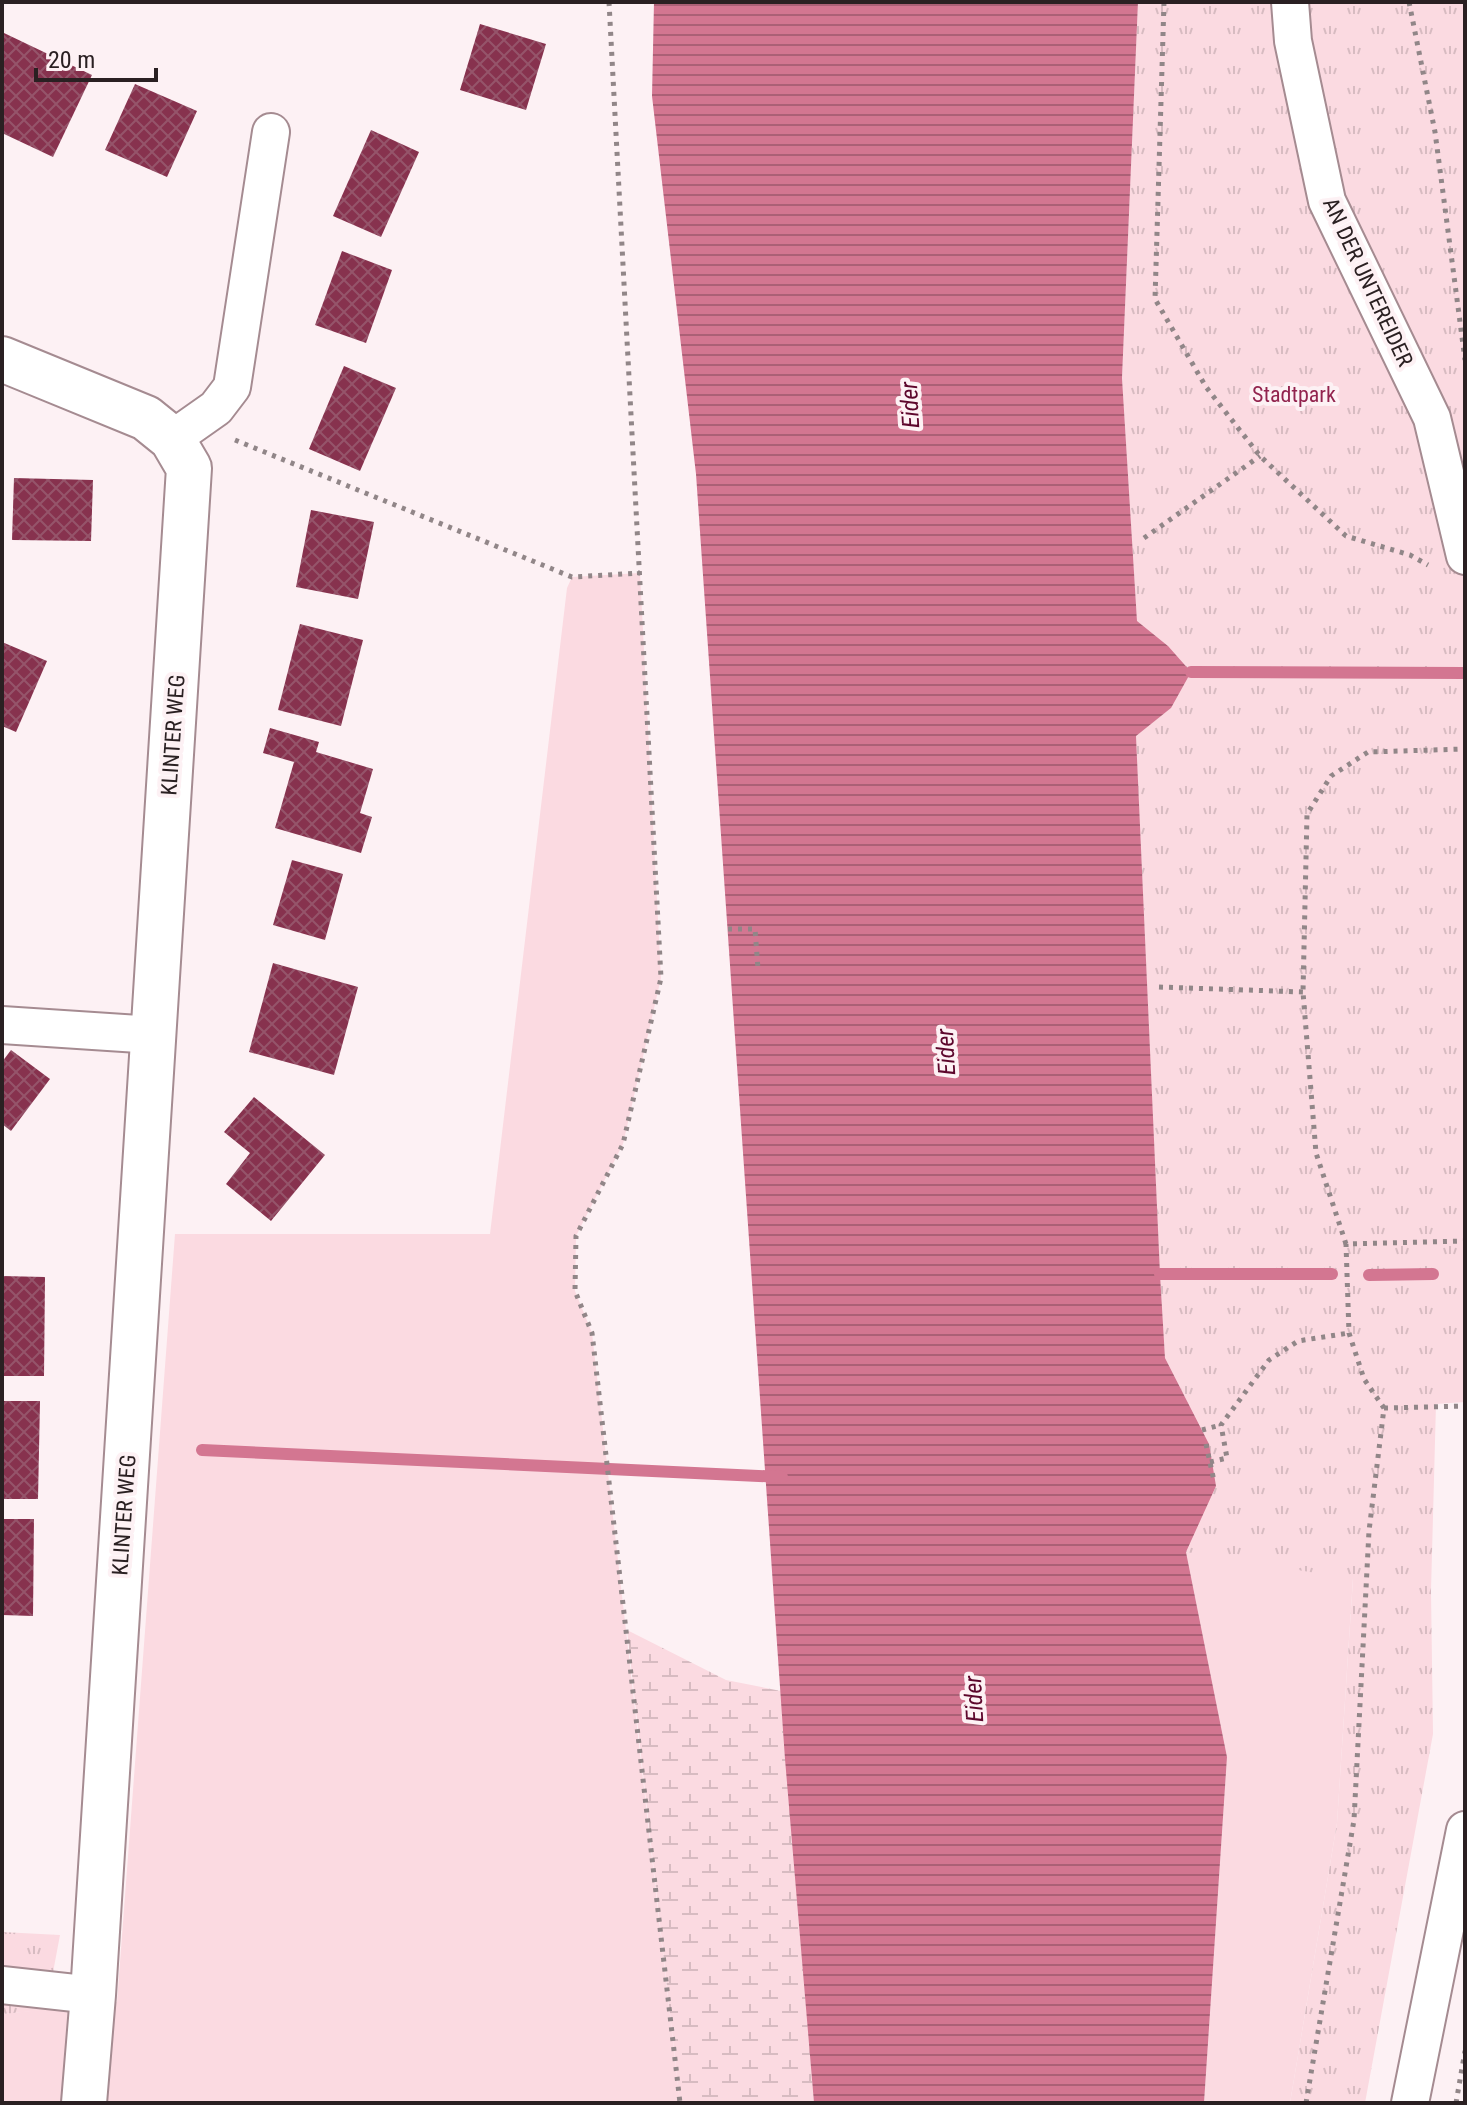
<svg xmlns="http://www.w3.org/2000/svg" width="1467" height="2105" font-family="'Roboto Condensed',sans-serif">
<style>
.grass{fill:#fbdae1}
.wetland{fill:url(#wetland-marsh)}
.park{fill:url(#park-tufts)}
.water{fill:url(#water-rules)}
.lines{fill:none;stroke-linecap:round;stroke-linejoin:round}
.stream{stroke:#d37691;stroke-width:12}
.building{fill:url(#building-cross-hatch)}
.street-casing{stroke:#a58b91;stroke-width:40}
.secondary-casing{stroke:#a58b91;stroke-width:48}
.path{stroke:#918688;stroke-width:5;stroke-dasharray:4 6;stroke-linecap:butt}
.street{stroke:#fff;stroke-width:36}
.secondary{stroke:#fff;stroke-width:44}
.labels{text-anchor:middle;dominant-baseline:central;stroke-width:8;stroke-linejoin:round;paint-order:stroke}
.street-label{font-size:22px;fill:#2a2022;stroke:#fdf1f4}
.park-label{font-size:22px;fill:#92234e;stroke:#fdf1f4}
.water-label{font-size:24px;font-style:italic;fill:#5d062c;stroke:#fdf1f4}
</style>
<defs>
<pattern id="wetland-marsh" width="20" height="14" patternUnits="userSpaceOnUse" patternTransform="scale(2)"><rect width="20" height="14" fill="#fbdae1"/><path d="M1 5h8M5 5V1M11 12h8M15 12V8" fill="none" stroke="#d7bbc1"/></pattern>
<pattern id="park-tufts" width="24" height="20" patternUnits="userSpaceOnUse" patternTransform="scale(2)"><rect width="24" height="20" fill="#fbdae1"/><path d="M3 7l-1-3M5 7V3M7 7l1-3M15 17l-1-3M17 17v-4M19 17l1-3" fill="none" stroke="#d7bbc1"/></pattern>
<pattern id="water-rules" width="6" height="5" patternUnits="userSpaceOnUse" patternTransform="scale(2)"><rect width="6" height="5" fill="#d37691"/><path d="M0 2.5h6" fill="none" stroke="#ab6076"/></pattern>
<pattern id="building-cross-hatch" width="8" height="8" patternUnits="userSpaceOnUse" patternTransform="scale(2)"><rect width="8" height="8" fill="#87324e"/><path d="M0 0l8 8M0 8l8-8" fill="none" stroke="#95546a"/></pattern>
</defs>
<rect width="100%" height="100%" fill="#fdf1f4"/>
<g class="grass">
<path d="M640 573 661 978 623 1144 576 1236 575 1291 592 1333 680 2103H2V2014L117 2002 175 1234H490L567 588 572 577Z"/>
<path d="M1136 735 1353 1578 1337 1823 1290 2103H1204L1227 1757 1186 1552 1209 1444 1160 1274Z"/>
</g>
<path class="wetland" d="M627 1630 726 1680 781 1691 814 2103H680Z"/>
<g class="park">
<path d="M1138 2H1465V1402L1436 1404 1431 1591 1433 1734 1365 2103H1290L1337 1823 1353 1579 1186 1552 1216 1486 1209 1444 1165 1358 1160 1274 1136 735 1171 708 1168 646 1137 622 1122 378Z"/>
<path d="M2 1932 60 1935 46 2010 2 2014Z"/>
</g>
<path class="water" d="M654 2H1138L1122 378 1137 621 1168 646 1191 672 1171 708 1136 736 1160 1274 1165 1358 1209 1444 1216 1486 1186 1552 1227 1757 1204 2103H814L785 1759 696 474 652 96Z"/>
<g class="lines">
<g class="stream">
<path d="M1191 672 1465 673"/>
<path d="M1160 1274H1332"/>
<path d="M1369 1275 1433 1274"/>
<path d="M202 1450 782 1477"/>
</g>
</g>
<g class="building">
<path d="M480 24 546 44 526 110 460 90Z"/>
<path d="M4 33 92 75 53 157 2 133V38Z"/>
<path d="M135 84 197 111 167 177 105 150Z"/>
<path d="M371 130 419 152 381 237 333 216Z"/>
<path d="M342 251 392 270 366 343 315 325Z"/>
<path d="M344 366 396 388 360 471 309 449Z"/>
<path d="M14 478 93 480 91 541 12 540Z"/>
<path d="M311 510 374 522 358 599 296 587Z"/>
<path d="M300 624 363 640 341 726 278 710Z"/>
<path d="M2 642 47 661 16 732 2 726Z"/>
<path d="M270 728 319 742 316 752 373 769 360 813 372 817 361 853 275 828 294 762 263 753Z"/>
<path d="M292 860 343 874 325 940 273 925Z"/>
<path d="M273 963 358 987 334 1075 249 1052Z"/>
<path d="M11 1050 50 1079 11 1131 2 1124V1062Z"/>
<path d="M254 1097 325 1155 271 1221 226 1184 250 1153 224 1132Z"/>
<path d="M2 1276 45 1277 44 1376H2Z"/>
<path d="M2 1401H40L38 1499H2Z"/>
<path d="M2 1519H34L33 1616 2 1615Z"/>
</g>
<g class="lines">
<g class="street-casing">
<g id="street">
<path d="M1290 2 1293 41 1327 201 1432 418 1465 556"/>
<path d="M172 439 216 408 232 387 271 132"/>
<path d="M2 1025 154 1035"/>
<path d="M2 1985 93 1995"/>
<path d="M1410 2103 1465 1830"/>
</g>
</g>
<g class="secondary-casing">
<path id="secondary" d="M2 359 146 418 172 439 189 468 93 1995 84 2103"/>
</g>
<g class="path">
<path d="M609 2 661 978 623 1144 576 1236 575 1291 592 1333 680 2103"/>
<path d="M1164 2 1155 299 1206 387 1260 456 1346 536 1410 555 1428 565"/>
<path d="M1409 2 1435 132 1465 360"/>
<path d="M235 440 572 577 640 573"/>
<path d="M1144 538 1260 456"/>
<path d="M728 929H755L758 969"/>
<path d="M1159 987 1303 992"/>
<path d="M1346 1244 1316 1153 1303 992 1307 814 1331 776 1368 752 1465 749"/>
<path d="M1384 1408 1465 1406"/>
<path d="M1202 1430 1221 1425"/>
<path d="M1206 1444 1214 1481"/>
<path d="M1210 1462 1227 1458 1221 1425 1269 1360 1298 1341 1349 1333"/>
<path d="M1306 2103 1354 1820 1369 1531 1384 1408 1364 1379 1349 1333 1346 1244 1465 1241"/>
<path d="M1456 2103 1465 2051"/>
</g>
<use href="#street" class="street"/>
<use href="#secondary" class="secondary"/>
</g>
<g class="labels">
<g class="street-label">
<text transform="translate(1368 282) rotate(65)">AN DER UNTEREIDER</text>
<text transform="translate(173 735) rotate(-86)">KLINTER WEG</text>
<text transform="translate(124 1515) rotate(-86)">KLINTER WEG</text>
</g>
<g class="park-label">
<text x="1294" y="394">Stadtpark</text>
</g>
<g class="water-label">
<text transform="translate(910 405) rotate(-93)">Eider</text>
<text transform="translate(946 1052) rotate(-93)">Eider</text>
<text transform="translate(974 1699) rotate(-93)">Eider</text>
</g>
</g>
<rect width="1467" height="2105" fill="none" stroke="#2a2022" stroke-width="8"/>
<path d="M36 68v12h120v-12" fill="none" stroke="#2a2022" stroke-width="4"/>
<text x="48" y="68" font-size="24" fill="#2a2022" stroke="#fdf1f4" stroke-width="6" paint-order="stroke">20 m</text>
</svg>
